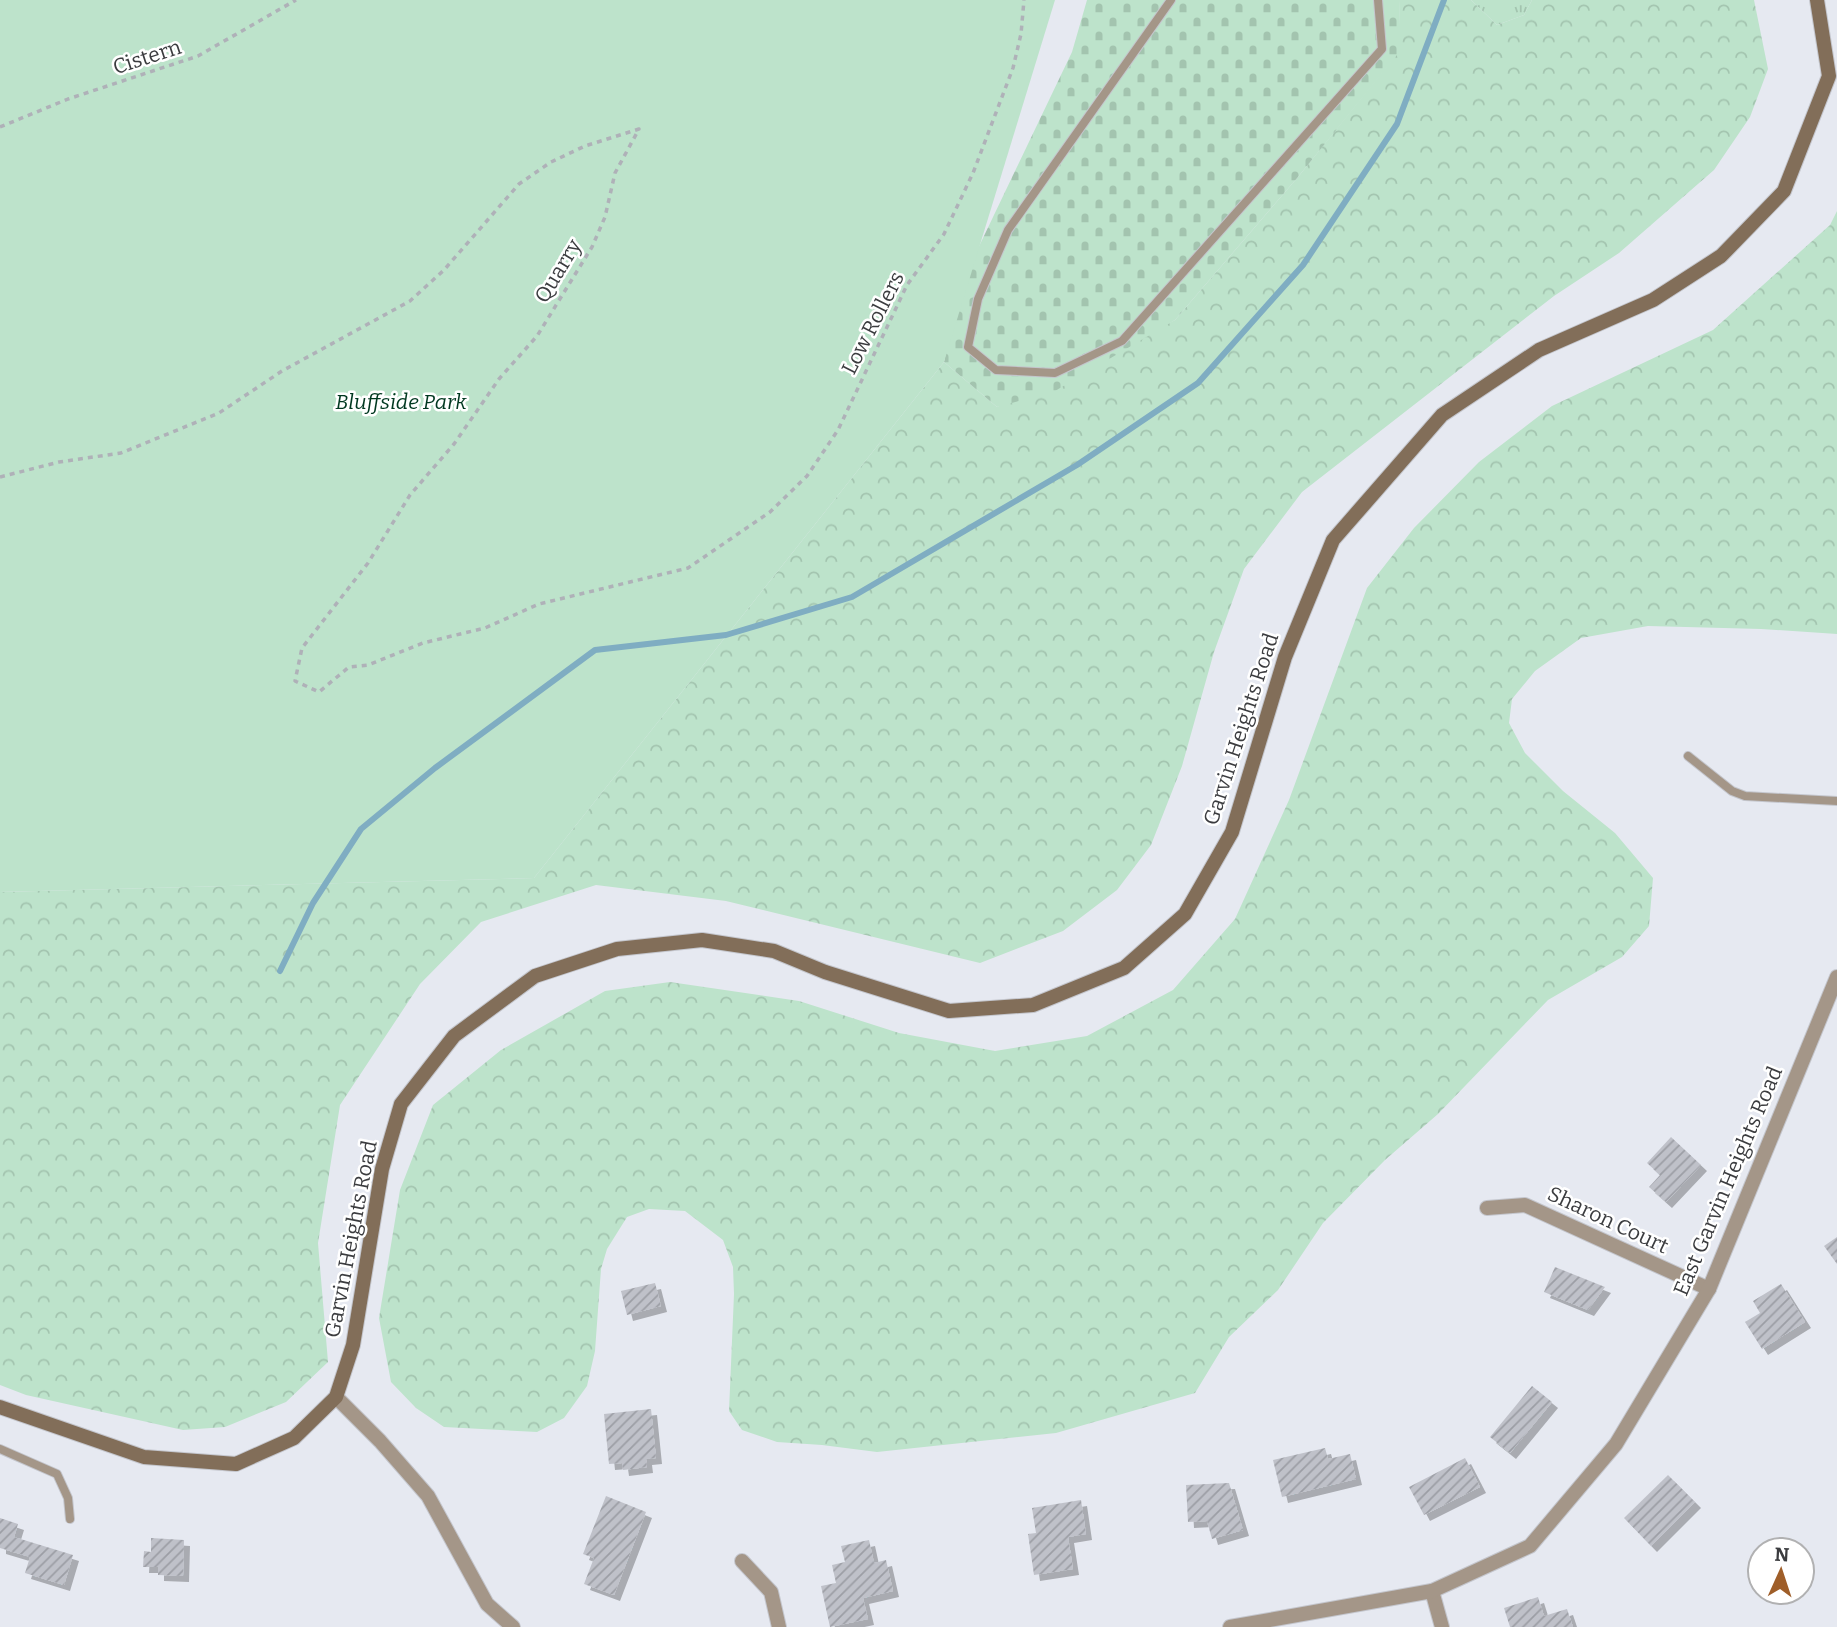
<svg xmlns="http://www.w3.org/2000/svg" width="1837" height="1627" font-family="Bitter,serif">
<style>
.grass{fill:url(#grass-tufts)}
.forest{fill:url(#forest-crowns)}
.cemetery{fill:url(#cemetery-stones)}
.green{fill:#bde3cb}
.lines{fill:none;stroke-linecap:round;stroke-linejoin:round}
.stream{stroke:#7fadc2;stroke-width:6}
.building{fill:url(#building-hatch);filter:url(#shadow)}
.lane-casing{stroke:#c4c6cd;stroke-width:10}
.street-casing{stroke:#c4c6cd;stroke-width:16}
.secondary-casing{stroke:#c4c6cd;stroke-width:16}
.path{stroke:#afb1b8;stroke-width:3.5;stroke-dasharray:5 5;stroke-linecap:butt}
.lane{stroke:#a49688;stroke-width:8}
.street{stroke:#a49688;stroke-width:14}
.secondary{stroke:#826e59;stroke-width:14}
.labels{text-anchor:middle;dominant-baseline:central;stroke-width:5;stroke-linejoin:round;paint-order:stroke}
.street-label{font-size:21px;fill:#3b3c3f;stroke:#fff}
.park-label{font-size:21px;font-style:italic;fill:#003820;stroke:#fff}
</style>
<defs>
<pattern id="grass-tufts" width="24" height="20" patternUnits="userSpaceOnUse" patternTransform="scale(1.75)"><rect width="24" height="20" fill="#bde3cb"/><path d="M3 7l-1-3M5 7V3M7 7l1-3M15 17l-1-3M17 17v-4M19 17l1-3" fill="none" stroke="#a3c4af"/></pattern>
<pattern id="forest-crowns" width="20" height="18" patternUnits="userSpaceOnUse" patternTransform="scale(1.75)"><rect width="20" height="18" fill="#bde3cb"/><path d="M2 6a3 3 0 1 1 6 0M12 15a3 3 0 1 1 6 0" fill="none" stroke="#a3c4af"/></pattern>
<pattern id="cemetery-stones" width="16" height="16" patternUnits="userSpaceOnUse" patternTransform="scale(1.75)"><rect width="16" height="16" fill="#bde3cb"/><path d="M2 7V4a2 2 0 0 1 4 0v3zM10 15v-3a2 2 0 0 1 4 0v3z" fill="#a3c4af"/></pattern>
<pattern id="building-hatch" width="6" height="6" patternUnits="userSpaceOnUse" patternTransform="scale(1.75)"><rect width="6" height="6" fill="#bfc1c9"/><path d="M-1 1l2-2M0 6l6-6M5 7l2-2" fill="none" stroke="#9c9ea5"/></pattern>
<filter id="shadow"><feDropShadow dx="6" dy="6" stdDeviation="0" flood-color="#0004"/></filter>
</defs>
<rect width="100%" height="100%" fill="#e6e9f1"/>
<path class="grass" d="M1471 0H1532L1524 15 1497 25Z"/>
<g class="forest">
<path d="M1399 0H1471L1497 25 1524 15 1532 0H1754L1768 69 1750 117 1714 170 1619 253 1554 296 1302 492 1244 569 1214 652 1182 766 1151 845 1117 890 1063 931 980 963 726 901 596 885 481 922 420 984 340 1105 318 1243 328 1362 286 1402 225 1427 183 1430 26 1395 0 1385V892L534 878 944 362 997 407 1175 320 1298 177 1400 50Z"/>
<path d="M1837 211V634L1761 629 1648 626 1581 638 1535 671 1512 699 1509 723 1525 753 1563 791 1615 833 1653 878 1649 926 1622 957 1548 1000 1438 1114 1385 1160 1323 1223 1278 1290 1229 1337 1195 1393 1056 1433 877 1452 822 1445 777 1442 742 1430 729 1411 734 1294 733 1267 723 1240 685 1211 649 1209 627 1217 607 1249 601 1269 595 1351 587 1386 564 1418 537 1432 444 1427 416 1408 391 1382 379 1318 400 1190 433 1105 501 1050 605 991 670 982 799 1001 899 1033 995 1051 1087 1036 1173 990 1235 919 1289 800 1367 588 1414 528 1479 462 1552 406 1713 330 1830 225Z"/>
</g>
<path class="cemetery" d="M1087 0H1399L1401 50 1298 177 1175 320 1055 391 997 407 944 362 961 284 1072 52Z"/>
<path class="green" d="M0 0H1055L944 362 534 878 0 892Z"/>
<g class="lines">
<path class="stream" d="M280 971 313 903 361 829 435 768 595 650 726 635 852 597 1077 465 1198 383 1303 265 1397 124 1444 0"/>
</g>
<g class="building">
<path d="M1671 1137 1701 1165 1666 1202 1649 1187 1660 1175 1647 1163Z"/>
<path d="M1837 1237V1264L1824 1246Z"/>
<path d="M1555 1267 1605 1287 1588 1310 1544 1292Z"/>
<path d="M655 1283 661 1306 627 1315 621 1291Z"/>
<path d="M1781 1284 1805 1322 1762 1349 1745 1322 1760 1313 1753 1301Z"/>
<path d="M1532 1386 1552 1402 1510 1453 1490 1437Z"/>
<path d="M651 1409 656 1458 646 1459 647 1467 623 1470 622 1463 609 1464 604 1414Z"/>
<path d="M1325 1448 1328 1459 1350 1454 1356 1479 1282 1497 1273 1460Z"/>
<path d="M1465 1458 1480 1487 1424 1515 1409 1487Z"/>
<path d="M1668 1475 1695 1502 1651 1546 1624 1518Z"/>
<path d="M1229 1483 1243 1530 1212 1539 1207 1521 1188 1522 1186 1485Z"/>
<path d="M606 1496 646 1512 614 1595 584 1584 594 1558 583 1554Z"/>
<path d="M1081 1500 1086 1534 1068 1537 1073 1569 1034 1575 1028 1534 1036 1533 1032 1508Z"/>
<path d="M0 1518 18 1524 14 1537 73 1555 64 1585 25 1573 30 1557 0 1548Z"/>
<path d="M151 1538 184 1540 183 1576 158 1575V1567H143L144 1551 151 1552Z"/>
<path d="M869 1540 874 1563 886 1560 893 1591 863 1598 868 1619 830 1627 821 1586 836 1583 832 1565 845 1562 841 1546Z"/>
<path d="M1538 1597 1544 1616 1567 1609 1573 1627H1510L1504 1608Z"/>
</g>
<g class="lines">
<g class="lane-casing">
<g id="lane">
<path d="M1171 0 1008 230 978 299 968 347 996 370 1055 373 1122 341 1382 49 1378 0"/>
<path d="M1688 756 1732 791 1745 796 1837 801"/>
<path d="M0 1449 57 1474 68 1498 70 1519"/>
</g>
</g>
<g class="street-casing">
<g id="street">
<path d="M1487 1208 1525 1205 1709 1289"/>
<path d="M336 1397 380 1441 428 1496 487 1604 513 1627"/>
<path d="M742 1561 771 1592 779 1627"/>
<path d="M1432 1591 1442 1627"/>
<path d="M1230 1627 1432 1591 1530 1546 1616 1444 1709 1289 1837 977"/>
</g>
</g>
<g class="secondary-casing">
<path id="secondary" d="M0 1407 144 1457 236 1464 294 1438 336 1397 353 1345 382 1169 401 1104 454 1036 535 976 617 949 702 940 774 951 825 972 949 1011 1033 1005 1124 968 1185 914 1232 832 1285 657 1333 540 1442 415 1539 350 1653 300 1721 256 1784 191 1829 76 1817 0"/>
</g>
<g class="path">
<path d="M0 127 68 99 198 56 296 0"/>
<path d="M0 477 59 462 121 453 219 413 282 371 410 301 444 270 519 184 551 162 585 146 639 129 615 173 605 217 592 247 537 336 499 379 454 444 410 495 368 563 302 648 295 681 319 692 349 667 368 665 423 643 485 628 539 604 688 568 770 512 807 476 838 430 907 285 944 234 973 173 1013 68 1021 34 1024 0"/>
</g>
<use href="#lane" class="lane"/>
<use href="#street" class="street"/>
<use href="#secondary" class="secondary"/>
</g>
<g class="labels">
<g class="street-label">
<text transform="translate(147 57) rotate(-18)">Cistern</text>
<text transform="translate(558 271) rotate(-59)">Quarry</text>
<text transform="translate(873 323) rotate(-63)">Low Rollers</text>
<text transform="translate(1241 729) rotate(-72)">Garvin Heights Road</text>
<text transform="translate(1728 1181) rotate(-67)">East Garvin Heights Road</text>
<text transform="translate(1608 1220) rotate(25)">Sharon Court</text>
<text transform="translate(351 1239) rotate(-79)">Garvin Heights Road</text>
</g>
<g class="park-label">
<text x="401" y="402">Bluffside Park</text>
</g>
</g>
<g transform="translate(1781 1571) rotate(3)"><circle r="33" fill="#ffffff" stroke="#b1b1b2" stroke-width="2"/>
<path d="M0-5L12 26L0 18L-12 26Z" fill="#9f5e29"/>
<text y="-10" font-size="19" font-weight="bold" text-anchor="middle" fill="#3b3c3f">N</text>
</g>
</svg>
